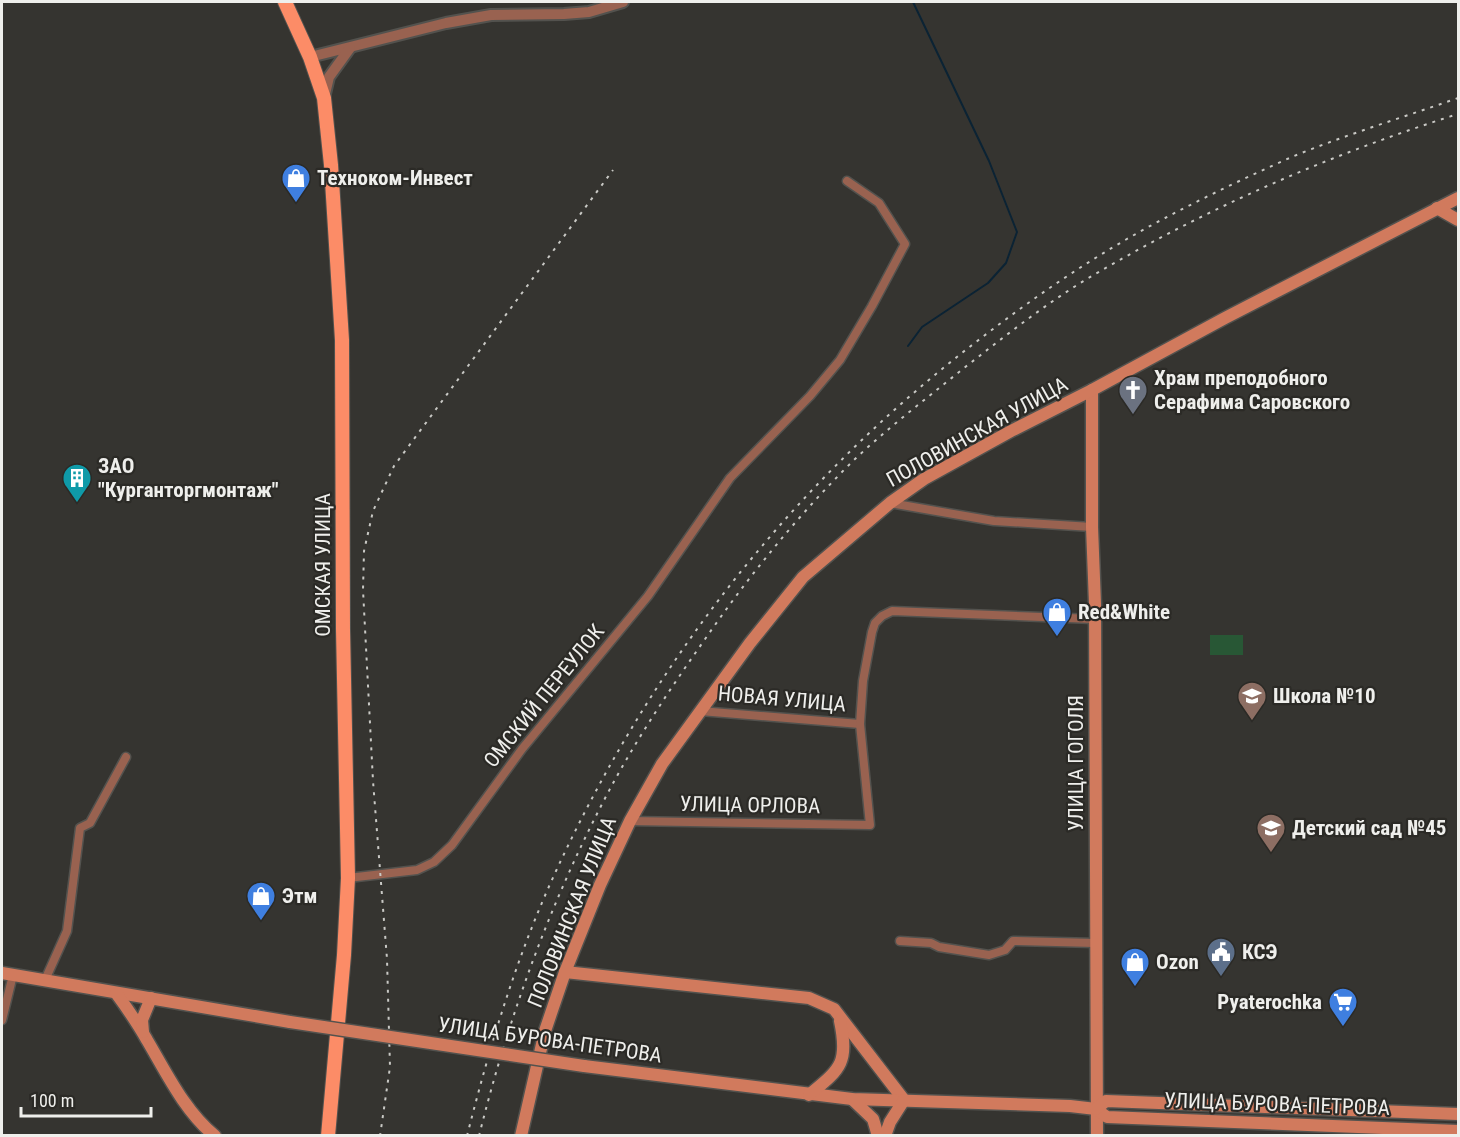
<svg xmlns="http://www.w3.org/2000/svg" width="1460" height="1137" font-family="'Roboto Condensed',sans-serif">
<style>
.pitch{fill:#285735}
.lines{fill:none;stroke-linecap:round;stroke-linejoin:round}
.stream{stroke:#0b2334;stroke-width:2}
.minor-casing{stroke:#53524e;stroke-width:11}
.tertiary-casing{stroke:#53524e;stroke-width:14}
.secondary-casing{stroke:#53524e;stroke-width:15}
.primary-casing{stroke:#53524e;stroke-width:16}
.minor{stroke:#996250;stroke-width:8}
.tertiary{stroke:#996250;stroke-width:10}
.secondary{stroke:#d17a5d;stroke-width:12}
.primary{stroke:#fc8c67;stroke-width:14}
.rail{stroke:#c9c9c5;stroke-width:2;stroke-dasharray:3 6;stroke-linecap:butt}
.secondary-bridge-casing{stroke:#53524e;stroke-width:15;stroke-linecap:butt}
.secondary-bridge{stroke:#d17a5d;stroke-width:12}
.labels{text-anchor:middle;dominant-baseline:central;stroke-width:4.5;stroke-linejoin:round;paint-order:stroke}
.poi-label{font-size:21px;font-weight:bold;fill:#efefec;stroke:#2b2a26;text-anchor:start}
.street-label{font-size:21px;fill:#efefec;stroke:#2b2a26}
</style>
<rect width="100%" height="100%" fill="#353430"/>
<rect class="pitch" x="1210" y="635" width="33" height="20"/>
<g class="lines">
<path class="stream" d="M908 346 922 327 988 283 1006 263 1017 232 989 161 913 2"/>
<g class="minor-casing">
<g id="minor">
<path d="M890 503 994 521 1092 527"/>
<path d="M700 711 860 724"/>
<path d="M630 821 870 825 860 724 863 681 872 632 875 623 882 616 892 611 1094 619"/>
<path d="M348 878 417 870 434 862 452 845 522 749 648 596 730 478 810 396 840 360 872 306 905 244 879 203 847 181"/>
<path d="M900 941 931 943 939 947 989 955 1005 950 1013 941 1095 943"/>
<path d="M45 980 67 931 80 828 90 823 126 757"/>
<path d="M2 1020 13 975"/>
</g>
</g>
<g class="tertiary-casing">
<g id="tertiary">
<path d="M310 57 446 23 491 15 564 14 589 12 623 2"/>
<path d="M324 98 329 77 350 48"/>
</g>
</g>
<g class="secondary-casing">
<g id="secondary">
<path d="M1437 208 1458 220"/>
<path d="M1092 390V527L1095 604 1097 1136"/>
<path d="M565 972 809 998 834 1009 904 1100"/>
<path d="M2 973 290 1022"/>
<path d="M116 993C127 1008 138 1024 147 1040 166 1072 185 1112 215 1136"/>
<path d="M143 1032 142 1020 151 998"/>
<path d="M584 1066 852 1099 1070 1106 1096 1109 1107 1117 1458 1131"/>
<path d="M809 1095C840 1069 849 1064 840 1021"/>
<path d="M852 1099 873 1119 878 1136"/>
<path d="M1096 1109 1106 1101 1458 1114"/>
<path d="M521 1136 545 1031 565 972 600 885 630 821 662 764 750 643 803 577 890 503 924 479 1011 431 1092 390 1225 318 1458 198"/>
<path d="M885 1136 890 1122 904 1100"/>
</g>
</g>
<g class="primary-casing">
<path id="primary" d="M285 2 310 57 324 98 331 165 342 340 343 629 348 878 344 955 328 1136"/>
</g>
<use href="#minor" class="minor"/>
<use href="#tertiary" class="tertiary"/>
<use href="#secondary" class="secondary"/>
<use href="#primary" class="primary"/>
<g class="rail">
<path d="M380 1136 390 1067 387 959 373 781 363 590 364 551 373 511 394 466 613 170"/>
<path d="M467 1136C490 1045 517 955 556 871 657 653 801 473 993 329 1047 288 1104 250 1165 218 1207 196 1251 175 1294 156 1348 134 1404 117 1458 98"/>
<path d="M479 1136C509 1015 552 897 611 787 638 737 670 689 703 642 748 577 798 515 855 459 889 427 927 398 964 368 1009 333 1054 297 1104 269 1216 204 1335 153 1458 114"/>
</g>
<g class="secondary-bridge-casing">
<path id="secondary-bridge" d="M290 1022 584 1066"/>
</g>
<use href="#secondary-bridge" class="secondary-bridge"/>
</g>
<defs>
<g id="shop-pin" transform="scale(1.5)"><path d="M0 17L-7.5 6A9.5 9.5 0 1 1 7.5 6Z" fill="#3f7fe0" stroke="#2b2a26"/><path d="M-5-2.5h2.3a2.7 3.5 0 0 1 5.4 0H5L5.5 6h-11ZM-1.5-2.5h3a1.5 2.3 0 0 0-3 0Z" fill="#fff"/></g>
<g id="church-pin" transform="scale(1.5)"><path d="M0 17L-7.5 6A9.5 9.5 0 1 1 7.5 6Z" fill="#6b7280" stroke="#2b2a26"/><path d="M-1.2-6h2.4v3.5h3.3v2.4h-3.3V6h-2.4V-.1h-3.3v-2.4h3.3Z" fill="#fff"/></g>
<g id="building-pin" transform="scale(1.5)"><path d="M0 17L-7.5 6A9.5 9.5 0 1 1 7.5 6Z" fill="#0f9aa8" stroke="#2b2a26"/><path d="M-4-6H4V6H1V3H-1V6H-4ZM-2.5-4.3h1.7v1.8h-1.7ZM.8-4.3h1.7v1.8H.8ZM-2.5-1h1.7V.8h-1.7ZM.8-1h1.7V.8H.8Z" fill="#fff"/></g>
<g id="school-pin" transform="scale(1.5)"><path d="M0 17L-7.5 6A9.5 9.5 0 1 1 7.5 6Z" fill="#8d6e63" stroke="#2b2a26"/><path d="M0-5L7-2L0 1L-7-2ZM-4 1L0 2.5L4 1V4Q0 6-4 4Z" fill="#fff"/></g>
<g id="civic-pin" transform="scale(1.5)"><path d="M0 17L-7.5 6A9.5 9.5 0 1 1 7.5 6Z" fill="#5c6f8a" stroke="#2b2a26"/><path d="M-.6-6.5H3V-4.5H.6V-3L4-1V1h2V6H-6V1h2V-1L-.6-3ZM-1.2 2.5V6h2.4V2.5Z" fill="#fff"/></g>
<g id="supermarket-pin" transform="scale(1.5)"><path d="M0 17L-7.5 6A9.5 9.5 0 1 1 7.5 6Z" fill="#3f7fe0" stroke="#2b2a26"/><path d="M-6-5.5h2.5l.6 2H6L4.5 2H-2.5L-4.4-4H-6ZM-1.5 3.2a1.3 1.3 0 1 0 .1 0ZM3 3.2a1.3 1.3 0 1 0 .1 0Z" fill="#fff"/></g>
</defs>
<g fill-rule="evenodd">
<use href="#shop-pin" x="296" y="178"/>
<use href="#church-pin" x="1133" y="390"/>
<use href="#building-pin" x="77" y="478"/>
<use href="#shop-pin" x="1057" y="612"/>
<use href="#school-pin" x="1252" y="696"/>
<use href="#school-pin" x="1271" y="828"/>
<use href="#shop-pin" x="261" y="896"/>
<use href="#civic-pin" x="1221" y="952"/>
<use href="#shop-pin" x="1135" y="962"/>
<use href="#supermarket-pin" x="1343" y="1002"/>
</g>
<g class="labels">
<g class="poi-label">
<text x="317" y="178">Техноком-Инвест</text>
<text x="1154" y="378">Храм преподобного<tspan x="1154" dy="24">Серафима Саровского</tspan></text>
<text x="98" y="466">ЗАО<tspan x="98" dy="24">"Курганторгмонтаж"</tspan></text>
<text x="1078" y="612">Red&amp;White</text>
<text x="1273" y="696">Школа №10</text>
<text x="1292" y="828">Детский сад №45</text>
<text x="282" y="896">Этм</text>
<text x="1242" y="952">КСЭ</text>
<text x="1156" y="962">Ozon</text>
<text x="1322" y="1002" text-anchor="end">Pyaterochka</text>
</g>
<g class="street-label">
<text transform="translate(977 432) rotate(-29)">ПОЛОВИНСКАЯ УЛИЦА</text>
<text transform="translate(323 565) rotate(-90)">ОМСКАЯ УЛИЦА</text>
<text transform="translate(544 696) rotate(-51)">ОМСКИЙ ПЕРЕУЛОК</text>
<text transform="translate(782 699) rotate(5)">НОВАЯ УЛИЦА</text>
<text transform="translate(1076 763) rotate(-90)">УЛИЦА ГОГОЛЯ</text>
<text transform="translate(750 805) rotate(1)">УЛИЦА ОРЛОВА</text>
<text transform="translate(572 912) rotate(-68)">ПОЛОВИНСКАЯ УЛИЦА</text>
<text transform="translate(550 1040) rotate(8)">УЛИЦА БУРОВА-ПЕТРОВА</text>
<text transform="translate(1277 1104) rotate(2)">УЛИЦА БУРОВА-ПЕТРОВА</text>
</g>
</g>
<rect width="1460" height="1137" fill="none" stroke="#efefec" stroke-width="6"/>
<path d="M21 1107v9h130v-9" fill="none" stroke="#efefec" stroke-width="3"/>
<text x="30" y="1107" font-size="18" fill="#efefec" stroke="#2b2a26" stroke-width="4.5" paint-order="stroke">100 m</text>
</svg>
